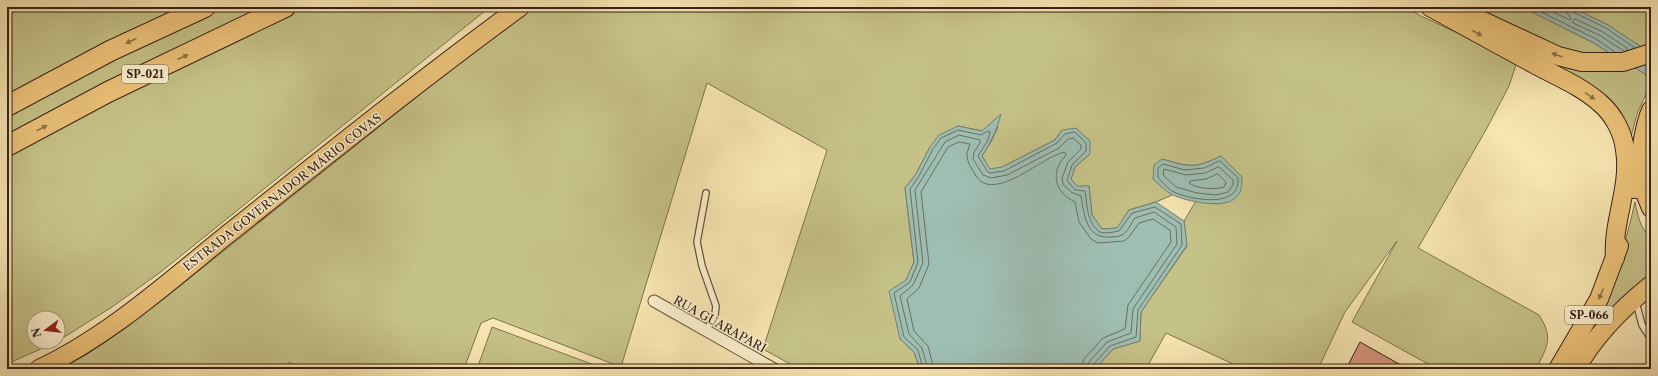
<svg xmlns="http://www.w3.org/2000/svg" width="1658" height="376" font-family="'Libre Caslon Text',serif">
<style>
.green{fill:#c5c287;stroke:#7e724f}
.water{fill:#9ebeb2;stroke:#757f74}
.lines{fill:none;stroke-linecap:round;stroke-linejoin:round}
.shore{stroke:#6a7064;stroke-width:1}
.building{fill:#d6967c;stroke:#372117}
.service-casing{stroke:#67523e;stroke-width:8}
.minor-casing{stroke:#67523e;stroke-width:13}
.trunk-casing{stroke:#372117;stroke-width:20}
.motorway-casing{stroke:#372117;stroke-width:22}
.service{stroke:#faefcd;stroke-width:5.5}
.minor{stroke:#faefcd;stroke-width:11}
.trunk{stroke:#ecc379;stroke-width:18}
.motorway{stroke:#ecc379;stroke-width:20}
.oneway{fill:#927248}
.labels{text-anchor:middle;dominant-baseline:central;stroke-width:3;stroke-linejoin:round;paint-order:stroke}
.shield{fill:#faefcd;stroke:#725f4e;stroke-width:1}
.shield-label{font-size:11px;font-weight:bold;fill:#372117}
.street-label{font-size:12px;fill:#372117;stroke:#faefcd}
</style>
<rect width="100%" height="100%" fill="#f7e6b2"/>
<filter id="stains"><feTurbulence type="fractalNoise" baseFrequency=".005" numOctaves="4"/><feColorMatrix values="0 0 0 0 .2 0 0 0 0 .09 0 0 0 0 .02 0 0 0 .5 -.17"/></filter>
<radialGradient id="worn" r=".72"><stop offset=".6" stop-color="#630" stop-opacity="0"/><stop offset="1" stop-color="#630" stop-opacity=".3"/></radialGradient>
<g class="green">
<path d="M7 7H490L162 271 112 307 58 341V318H34V342H56L7 364Z"/>
<path d="M534 7H1405L1421 16 1475 41 1516 65 1509 86 1487 128 1418 248 1539 315C1554 338 1547 347 1536 369H1437L1352 322 1397 241 1345 312 1318 369H1244L1166 333 1146 369H1095L1113 349 1140 341 1141 312 1187 246 1184 221 1196 201 1217 204 1221 156C1194 169 1190 167 1162 159L1153 179 1172 195 1156 202 1129 210 1118 228 1102 229 1092 215 1089 186 1077 187 1071 179 1075 167 1090 154 1062 130 1055 140 1002 167 990 170 982 156 991 142 998 127 982 131 958 126 930 147 916 174 905 188 914 262 906 280 900 339 914 352 920 369H799L763 349 827 150 707 83 621 367 493 318 481 323 464 369H298L289 362 283 369H60L89 353 161 301 483 44Z"/>
<path d="M1464 7H1522L1594 43 1611 54 1563 52Z"/>
<path d="M1571 7H1651V47L1648 48 1641 47 1608 25Z"/>
<path d="M1531 53 1634 67 1651 78V83L1637 114 1628 148 1623 133Z"/>
<path d="M1635 202C1638 216 1640 228 1651 238V279L1589 336C1609 292 1625 249 1635 202Z"/>
<path d="M492 327 605 369H477Z"/>
</g>
<g class="water">
<path d="M1522 7H1571L1608 25 1640 46 1651 50V78L1634 67 1611 54 1594 43Z"/>
<path d="M1001 114C997 130 991 142 982 156L990 169 1002 167 1055 140 1062 130 1076 128 1090 141V154L1075 167 1071 179 1077 186H1089L1092 215 1102 229 1117 228 1129 210 1156 202 1184 221 1187 245 1141 312 1140 341 1113 349 1095 369H920L914 352 900 339 889 291 906 280 914 262 905 188 916 174 930 147 939 135 958 126 982 131Z"/>
<path d="M1221 156 1242 177C1242 185 1242 194 1234 199 1222 209 1186 201 1173 195 1166 192 1159 184 1153 179L1154 165 1162 159C1190 167 1194 169 1221 156Z"/>
</g>
<g class="lines">
<g class="shore">
<path d="M1531 7 1596 39 1615 52"/>
<path d="M1542 7 1570 20 1571 18 1567 13 1566 7"/>
<path d="M1571 7 1573 12 1606 28 1635 48"/>
<path d="M1624 51 1599 35 1573 23V20L1575 19 1603 32 1627 48V50"/>
<path d="M1220 161 1238 178C1241 209 1191 200 1174 192 1168 189 1162 182 1158 177V168L1163 164 1185 170 1204 168Z"/>
<path d="M1219 167 1233 180V185L1228 192 1216 195 1197 193 1176 187 1163 175 1164 169 1186 175 1205 173Z"/>
<path d="M1218 174 1226 182 1224 187C1214 190 1198 189 1189 183L1190 181 1206 179Z"/>
<path d="M923 369 918 350 904 337 894 293 910 282 918 262 910 189 919 176 933 149 941 138 958 130 981 135 988 131 990 132 988 140 978 156 987 171 990 173 1004 171 1057 143 1065 134 1075 132 1086 143V151L1072 165 1067 180 1075 190 1085 191C1087 204 1087 224 1100 232 1104 234 1114 232 1119 231L1132 213 1155 207 1181 224 1182 245 1138 310 1136 337 1110 346 1093 365 1092 369"/>
<path d="M928 369 922 348 909 334 900 296 913 285 923 263 915 190 945 142 959 135 980 140V143L974 152 973 159 983 175 991 178 1007 175 1059 148 1068 139 1073 138 1081 145V149L1068 162 1062 178 1063 184 1071 192 1081 196C1084 214 1086 239 1110 237 1114 237 1118 237 1122 235 1128 232 1131 223 1135 218L1154 212 1176 227 1177 244 1133 309 1131 333 1107 342 1089 362 1087 369"/>
<path d="M934 369 928 346 914 331 907 299 919 288 929 264 921 192 948 147 959 142 970 144C969 147 968 150 967 153 966 161 972 169 976 176 994 204 1044 155 1065 152L1066 155C1050 172 1054 192 1075 202L1079 222 1091 239 1098 243 1124 241 1129 237 1139 223 1153 219 1170 230 1171 242 1128 305 1125 329 1103 338 1084 359 1081 369"/>
</g>
</g>
<path class="building" d="M1360 342 1408 369H1346Z"/>
<g class="lines">
<g class="service-casing">
<g id="service">
<path d="M1636 302 1642 325 1651 339"/>
<path d="M706 331 715 315 716 306 702 266 697 242 706 193"/>
</g>
</g>
<g class="minor-casing">
<path id="minor" d="M654 301 774 369"/>
</g>
<g class="trunk-casing">
<g id="trunk">
<path d="M1430 7C1465 26 1499 45 1534 64 1556 76 1581 86 1600 103 1613 114 1623 132 1625 150 1631 187 1612 222 1615 258"/>
<path d="M1453 7 1558 56 1582 62H1623L1651 53"/>
<path d="M1641 171 1643 188 1651 208"/>
<path d="M1634 189C1636 179 1639 168 1640 158 1643 142 1644 125 1651 110"/>
<path d="M39 369C107 337 165 285 223 238 321 160 419 81 520 7"/>
<path d="M1558 369 1599 299 1619 246"/>
<path d="M1576 369C1595 335 1621 309 1651 285"/>
</g>
</g>
<g class="motorway-casing">
<g id="motorway">
<path d="M7 106 110 51 205 7"/>
<path d="M7 146 108 92 285 7"/>
</g>
</g>
<use href="#service" class="service"/>
<use href="#minor" class="minor"/>
<use href="#trunk" class="trunk"/>
<use href="#motorway" class="motorway"/>
</g>
<defs><path id="oneway-solid" d="M-6-.8H1V-3.2L6.5 0L1 3.2V.8H-6Z"/></defs>
<g class="oneway">
<use href="#oneway-solid" transform="translate(1477 33) rotate(29)"/>
<use href="#oneway-solid" transform="translate(131 41) rotate(155)"/>
<use href="#oneway-solid" transform="translate(1557 55) rotate(-160)"/>
<use href="#oneway-solid" transform="translate(183 57) rotate(-25)"/>
<use href="#oneway-solid" transform="translate(1590 96) rotate(34)"/>
<use href="#oneway-solid" transform="translate(42 128) rotate(-28)"/>
<use href="#oneway-solid" transform="translate(1601 294) rotate(113)"/>
</g>
<g class="labels">
<g class="shield">
<rect x="122" y="65" width="46" height="18" rx="3"/>
<rect x="1565" y="306" width="48" height="18" rx="3"/>
</g>
<g class="shield-label">
<text x="145" y="74">SP-021</text>
<text x="1589" y="315">SP-066</text>
</g>
<g class="street-label">
<text transform="translate(282 192) rotate(-38)">ESTRADA GOVERNADOR MÁRIO COVAS</text>
<text transform="translate(720 324) rotate(29)">RUA GUARAPARI</text>
</g>
</g>
<rect width="1658" height="376" fill="none" stroke="#f7e6b2" stroke-width="24"/>
<rect x="8" y="8" width="1642" height="360" fill="none" stroke="#372117" stroke-width="2"/>
<rect x="12" y="12" width="1634" height="352" fill="none" stroke="#372117"/>
<g transform="translate(46 330) rotate(255)"><circle r="19" fill="#faefcd" stroke="#ac9d84"/>
<path d="M0-3L7 15L0 10L-7 15Z" fill="#8f2418"/>
<text y="-6" font-size="11" font-weight="bold" text-anchor="middle" fill="#372117">N</text>
</g>
<rect width="100%" height="100%" filter="url(#stains)"/>
<rect width="100%" height="100%" fill="url(#worn)"/>
</svg>
